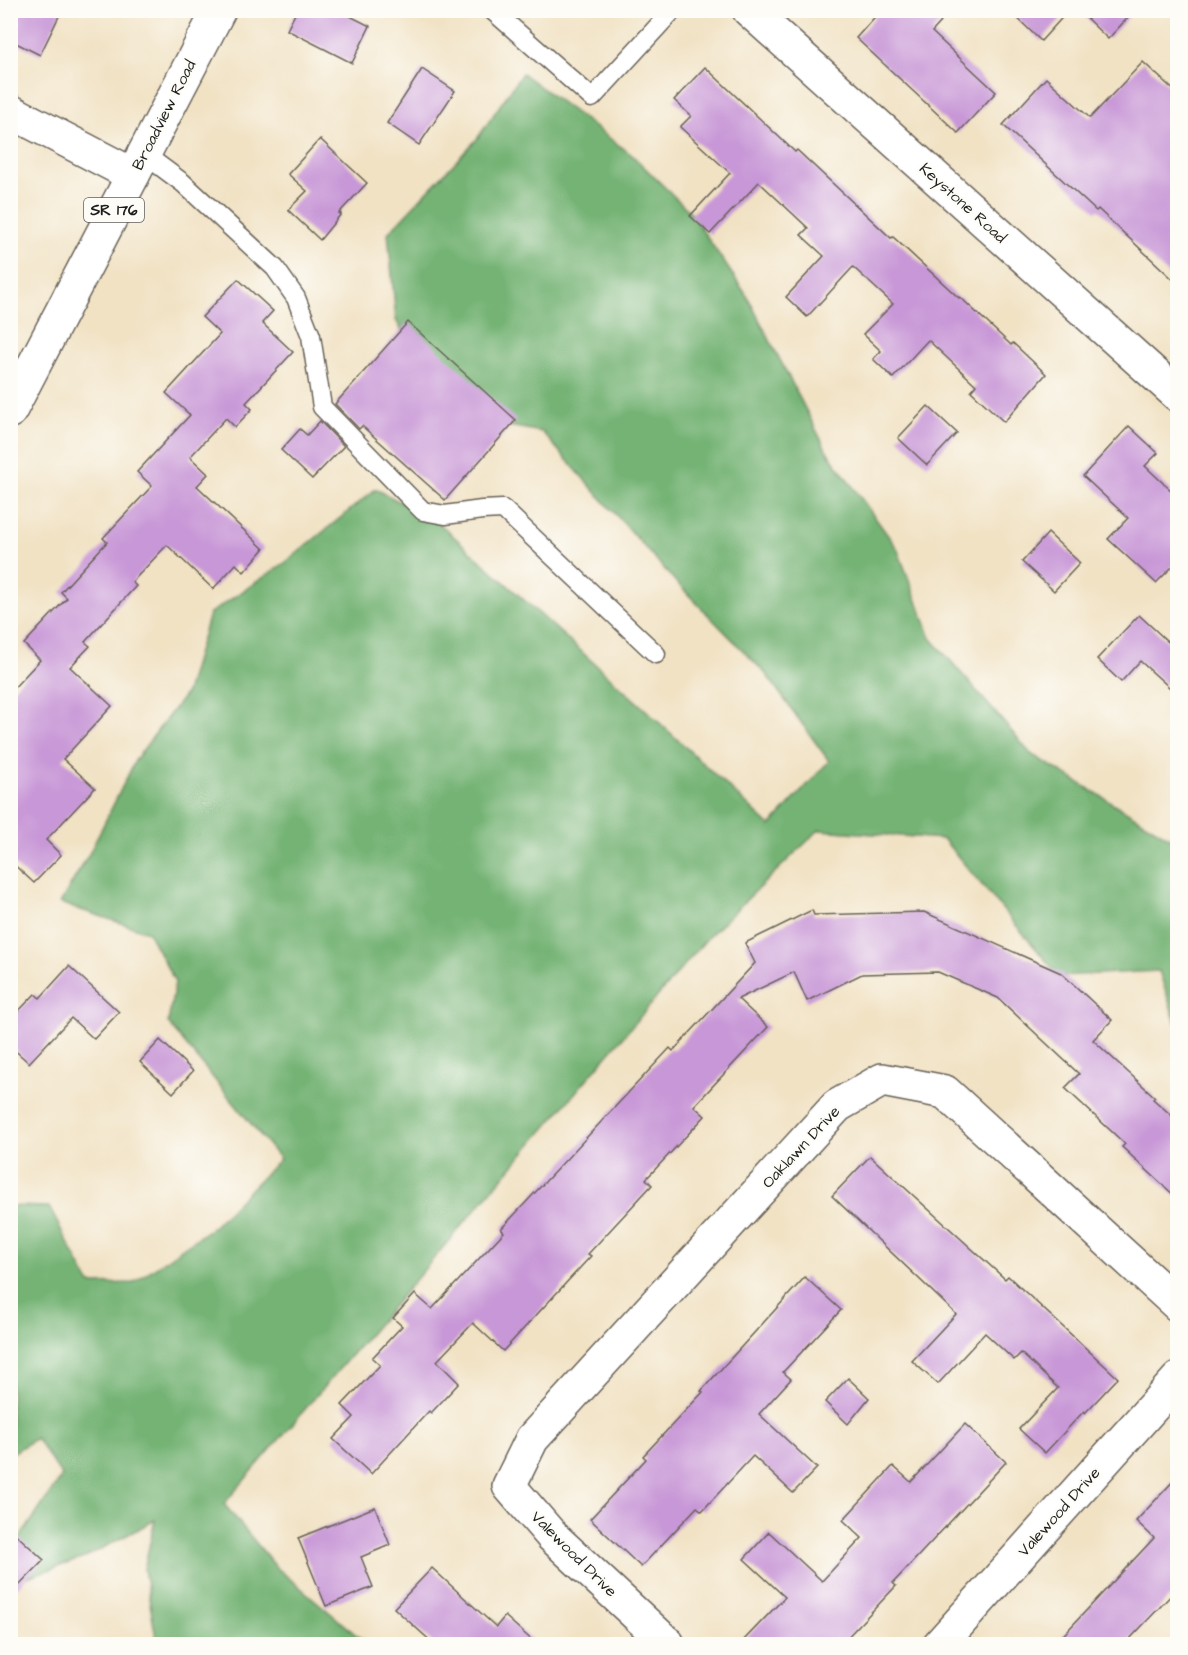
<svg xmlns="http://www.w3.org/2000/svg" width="1188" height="1655" font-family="'Architects Daughter',sans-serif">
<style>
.forest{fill:#75b374;stroke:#486848;stroke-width:1.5}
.building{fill:#c897d7}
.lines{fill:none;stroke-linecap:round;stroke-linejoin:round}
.lane-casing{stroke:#676157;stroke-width:21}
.street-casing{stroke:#676157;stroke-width:36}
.primary-casing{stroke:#676157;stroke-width:36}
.lane{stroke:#fff;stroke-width:18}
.street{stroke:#fff;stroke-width:33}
.primary{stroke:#fff;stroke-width:33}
.labels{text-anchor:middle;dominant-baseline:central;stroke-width:4.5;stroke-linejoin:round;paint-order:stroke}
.shield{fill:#fdfcf7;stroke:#605f5e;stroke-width:1.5}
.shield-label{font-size:15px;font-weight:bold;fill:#1c1c1c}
.street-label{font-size:16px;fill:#1c1c1c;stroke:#fdfcf7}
</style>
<rect width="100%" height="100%" fill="#fdfcf7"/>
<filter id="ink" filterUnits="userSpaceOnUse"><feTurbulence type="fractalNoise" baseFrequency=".0167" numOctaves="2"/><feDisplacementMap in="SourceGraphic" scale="12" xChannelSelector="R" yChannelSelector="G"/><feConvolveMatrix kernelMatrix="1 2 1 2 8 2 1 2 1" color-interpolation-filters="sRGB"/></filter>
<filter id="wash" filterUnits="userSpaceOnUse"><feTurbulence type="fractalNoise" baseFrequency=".008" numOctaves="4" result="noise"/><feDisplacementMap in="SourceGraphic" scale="24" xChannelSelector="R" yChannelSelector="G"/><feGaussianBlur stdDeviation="1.35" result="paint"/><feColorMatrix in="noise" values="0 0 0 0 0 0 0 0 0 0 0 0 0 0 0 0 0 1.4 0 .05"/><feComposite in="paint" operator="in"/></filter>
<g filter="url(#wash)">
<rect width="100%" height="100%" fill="#f1e2c4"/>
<path class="forest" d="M522 73 632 155 690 212 747 296 827 451 897 548 931 638 1031 754 1177 842V1026L1159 971 1059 976 943 839 819 830 710 935 224 1504 276 1567 367 1644H151L156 1638 144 1569 155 1520 84 1558 16 1581 17 1542 62 1476 36 1438 11 1454V1206L49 1207 90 1284 133 1283 214 1226 280 1159 168 1023 175 982 148 932 60 903 89 854 136 759 186 693 209 614 286 562 376 489 439 523 647 711 770 826 829 761 766 674 675 581 542 432 448 415 396 320 388 233 477 139Z"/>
<g id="blocks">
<g class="building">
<path d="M10 10H62L40 55 10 40Z"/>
<path d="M297 10H338L370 26 352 63 287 30Z"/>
<path d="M881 10H929L941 22 932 32 996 92 958 133 856 38Z"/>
<path d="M1009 10H1069L1041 41Z"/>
<path d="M1078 10H1135L1108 39Z"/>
<path d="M1143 62 1178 94V284L1098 209 1096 211 1003 125 1046 78 1090 118Z"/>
<path d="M705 67 795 152 797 150 891 238 893 237 959 298 960 297 1011 345 1013 343 1046 374 1004 422 971 391 976 385 928 340 893 378 873 359 881 351 863 334 893 304 853 267 807 317 786 297 824 256 801 235 808 228 759 182 710 234 690 216 730 173 680 127 691 116 674 100Z"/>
<path d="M422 69 455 91 419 145 387 123Z"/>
<path d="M320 139 367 183 339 213 341 214 320 240 288 210 307 191 288 174Z"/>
<path d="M238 279 273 311 262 323 293 352 246 403 252 409 235 427 226 418 190 457 208 474 197 486 264 549 244 572 236 564 213 589 167 545 132 582 136 586 85 642 90 646 70 667 112 706 63 759 95 788 46 840 61 855 34 883 10 861V692L40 660 24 644 67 598 61 592 107 542 103 538 152 486 137 472 190 415 166 393 220 334 202 317Z"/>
<path d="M408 322 516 420 445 500 362 426 359 429 335 404Z"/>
<path d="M928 406 957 433 927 465 898 438Z"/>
<path d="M320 421 344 446 312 479 281 450 300 429 307 435Z"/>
<path d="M1129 426 1158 453 1145 466 1178 497V561L1156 583 1108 539 1128 518 1083 476Z"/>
<path d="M1048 533 1080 563 1054 591 1022 562Z"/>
<path d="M1139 615 1178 651V695L1140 661 1121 682 1097 659Z"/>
<path d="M812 910 814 915 924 912 1061 973 1112 1020 1093 1040 1155 1097 1153 1099 1178 1121V1199L1122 1147 1125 1144 1065 1088 1079 1074 998 998 938 972 862 974 807 1001 794 972 738 999 768 1027 694 1106 705 1116 646 1179 652 1185 588 1254 591 1256 503 1351 473 1323 437 1361 459 1383 431 1413 429 1411 371 1474 333 1439 354 1417 342 1405 380 1365 372 1358 402 1326 393 1318 415 1294 432 1309 504 1232 501 1229 670 1048 673 1051 755 963 745 943Z"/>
<path d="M69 966 119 1012 94 1039 71 1018 29 1063 10 1046V1020L35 994 40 998Z"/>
<path d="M160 1040 193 1071 173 1093 140 1062Z"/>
<path d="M870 1156 1005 1279 1008 1276 1118 1378 1085 1413 1084 1411 1045 1453 1019 1429 1058 1388 1021 1353 1014 1360 985 1333 938 1384 912 1361 956 1314 832 1196Z"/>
<path d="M805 1277 841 1310 783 1372 791 1379 759 1414 817 1468 793 1493 753 1456 702 1511 697 1507 641 1567 590 1519 646 1459 643 1456 703 1392 701 1391Z"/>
<path d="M848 1378 869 1398 848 1424 825 1402Z"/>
<path d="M965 1424 1006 1462 893 1583 896 1586 841 1644H740L785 1597 744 1559 769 1532 822 1581 862 1538 843 1520 893 1466 911 1482Z"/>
<path d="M1178 1476V1588L1125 1644H1055L1154 1538 1136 1521Z"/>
<path d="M375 1507 390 1545 361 1557 373 1587 326 1606 298 1538Z"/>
<path d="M10 1529 44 1560 10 1595Z"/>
<path d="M432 1568 496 1627 505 1616 536 1644H434L394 1608Z"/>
</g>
</g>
</g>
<g filter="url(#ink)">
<use href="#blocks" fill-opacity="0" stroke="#676157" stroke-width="1.5"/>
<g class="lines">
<g class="lane-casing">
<g id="lane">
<path d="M492 10 592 98 673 10"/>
<path d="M144 154 183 183 275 268 296 298 311 336 322 407 423 511 445 515 482 510 503 509 656 654"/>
</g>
</g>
<g class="street-casing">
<g id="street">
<path d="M749 10 1178 395"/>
<path d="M10 111 133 175"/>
<path d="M668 1644 552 1536 509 1486 532 1439 837 1106 882 1080 945 1092 1178 1305"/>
<path d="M940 1644 1178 1379"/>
</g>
</g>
<g class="primary-casing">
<path id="primary" d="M10 411 219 10"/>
</g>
<use href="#lane" class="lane"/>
<use href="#street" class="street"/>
<use href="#primary" class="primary"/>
</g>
</g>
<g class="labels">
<rect class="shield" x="84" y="198" width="60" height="24" rx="4.5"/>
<g class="shield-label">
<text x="114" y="210">SR 176</text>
</g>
<g class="street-label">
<text transform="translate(164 115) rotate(-63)">Broadview Road</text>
<text transform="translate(963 203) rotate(42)">Keystone Road</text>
<text transform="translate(801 1147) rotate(-47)">Oaklawn Drive</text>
<text transform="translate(1059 1512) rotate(-48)">Valewood Drive</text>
<text transform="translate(574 1554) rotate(45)">Valewood Drive</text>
</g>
</g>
<rect width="1188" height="1655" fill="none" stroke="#fdfcf7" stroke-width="36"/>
</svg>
